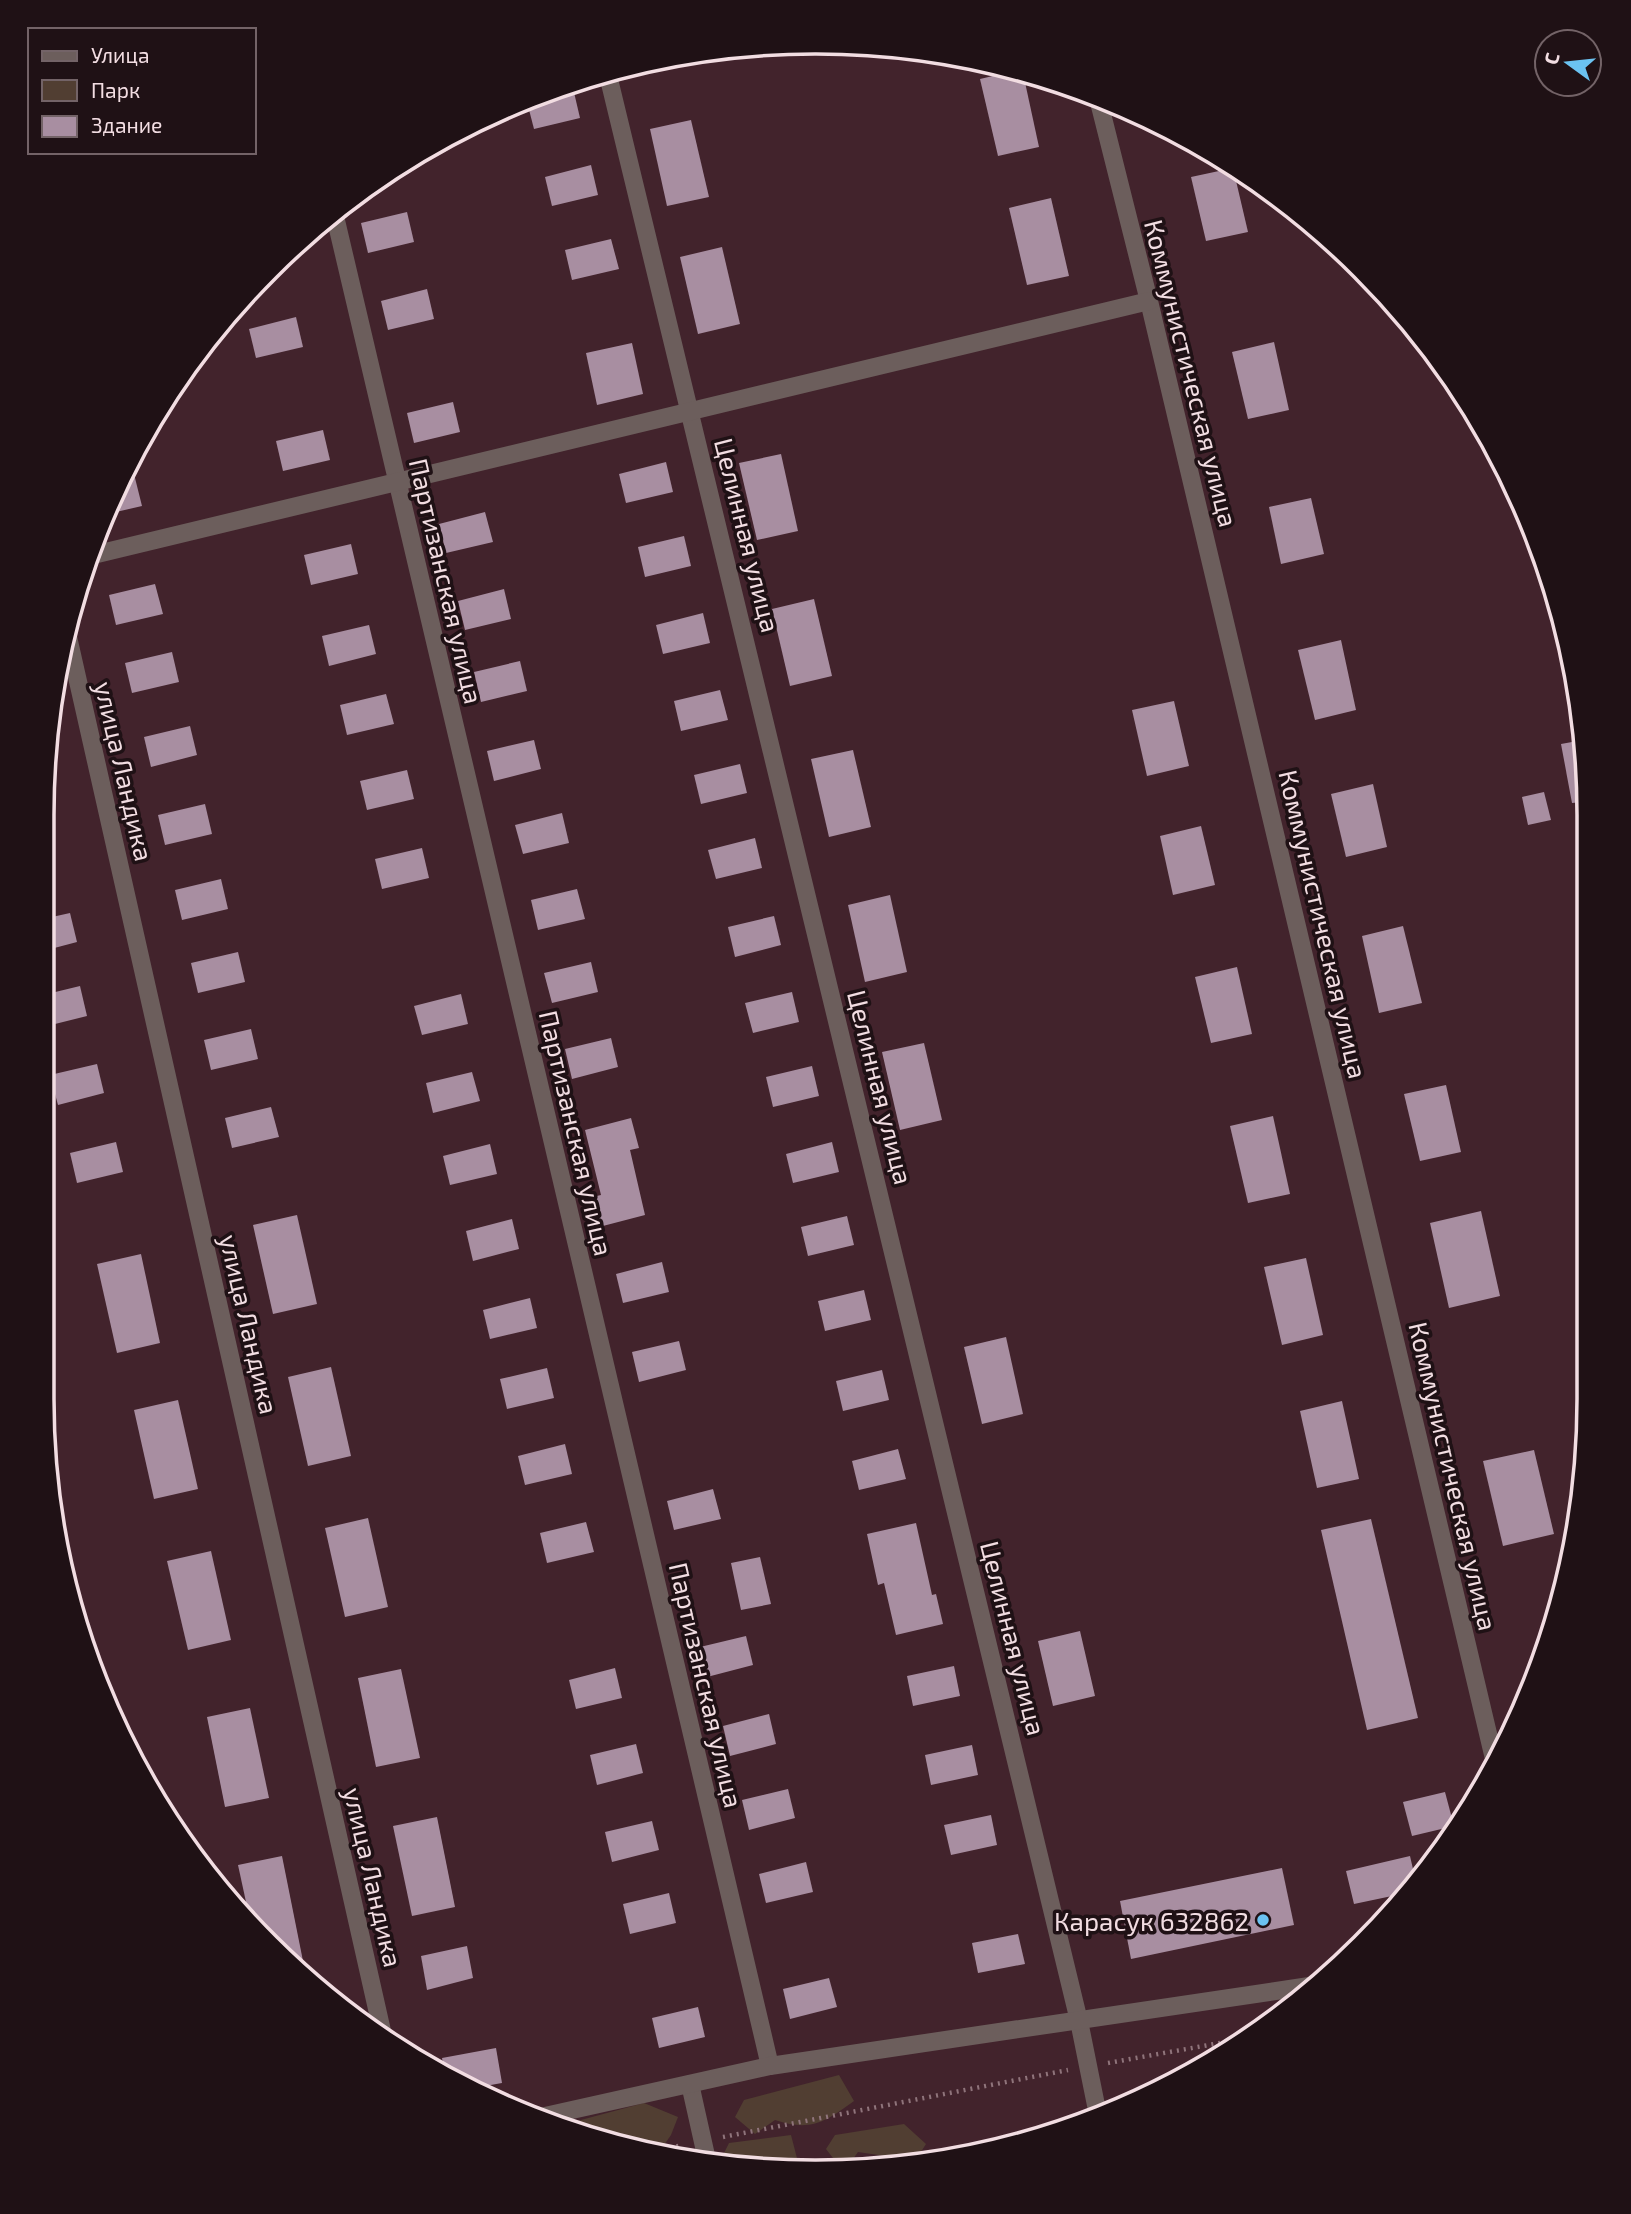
<svg xmlns="http://www.w3.org/2000/svg" width="1631" height="2214" font-family="'Exo 2',sans-serif">
<style>
.green{fill:#513e32}
.building{fill:#a88ea1}
.lines{fill:none;stroke-linecap:round;stroke-linejoin:round}
.path{stroke:#8f747b;stroke-width:4.5;stroke-dasharray:2 5;stroke-linecap:butt}
.minor{stroke:#6c5e5c;stroke-width:18}
.tertiary{stroke:#6c5e5c;stroke-width:18}
.poi-dot{fill:#6bc3f2;stroke:#1f1115;stroke-width:2.5}
.labels{text-anchor:middle;dominant-baseline:central;stroke-width:7;stroke-linejoin:round;paint-order:stroke}
.street-label{font-size:26px;fill:#f2dde2;stroke:#1f1115}
.poi-label{font-size:26px;fill:#f2dde2;stroke:#1f1115;text-anchor:end}
.rim{fill:none;stroke:#f2dde2;stroke-width:3.5}
</style>
<rect width="100%" height="100%" fill="#42232c"/>
<g class="green">
<path d="M839 2075 854 2101C825 2122 811 2132 775 2120L755 2134 735 2117 744 2100Z"/>
<path d="M644 2103 678 2117 671 2135 657 2155 566 2124Z"/>
<path d="M904 2124 926 2144 915 2161 902 2163 899 2158 858 2152 851 2162 833 2158 826 2149 835 2135Z"/>
<path d="M791 2135 799 2166 780 2165 778 2161 766 2164 724 2161 722 2157 729 2143Z"/>
</g>
<g class="building">
<path d="M1014 71 1023 73 1039 147 998 156 980 79Z"/>
<path d="M573 88 580 118 534 129 527 102Z"/>
<path d="M691 120 709 197 667 206 650 129Z"/>
<path d="M591 165 598 195 552 206 545 177Z"/>
<path d="M1233 168 1248 232 1206 241 1191 177Z"/>
<path d="M1051 198 1069 276 1027 285 1009 208Z"/>
<path d="M407 212 414 242 368 253 361 223Z"/>
<path d="M611 239 619 269 572 280 565 250Z"/>
<path d="M722 247 740 324 698 334 680 257Z"/>
<path d="M427 289 434 319 388 330 381 301Z"/>
<path d="M296 317 303 347 256 358 249 329Z"/>
<path d="M1274 342 1289 410 1248 419 1232 352Z"/>
<path d="M632 343 643 394 597 405 586 353Z"/>
<path d="M453 402 460 432 414 443 407 413Z"/>
<path d="M323 430 330 460 283 471 276 441Z"/>
<path d="M781 454 798 531 757 540 739 463Z"/>
<path d="M131 462 142 506 103 515 120 484Z"/>
<path d="M666 462 673 492 626 503 619 474Z"/>
<path d="M1311 498 1324 554 1281 564 1269 507Z"/>
<path d="M485 512 493 542 446 553 439 524Z"/>
<path d="M684 536 691 566 645 577 638 547Z"/>
<path d="M351 544 358 574 311 585 304 555Z"/>
<path d="M155 584 163 614 116 625 109 595Z"/>
<path d="M504 589 511 619 465 630 458 601Z"/>
<path d="M814 599 832 676 790 686 772 609Z"/>
<path d="M703 613 710 643 663 654 656 625Z"/>
<path d="M369 625 376 654 329 666 322 636Z"/>
<path d="M1341 640 1356 710 1315 720 1298 650Z"/>
<path d="M172 652 179 682 132 693 125 663Z"/>
<path d="M520 661 527 691 481 702 474 672Z"/>
<path d="M720 690 728 720 681 731 674 701Z"/>
<path d="M386 694 394 724 347 735 340 705Z"/>
<path d="M1174 701 1189 766 1147 776 1132 710Z"/>
<path d="M190 726 197 755 151 767 144 737Z"/>
<path d="M534 740 541 769 494 781 487 751Z"/>
<path d="M1583 740V802L1572 803 1561 744Z"/>
<path d="M853 750 871 827 829 837 811 759Z"/>
<path d="M740 764 747 793 701 804 694 775Z"/>
<path d="M407 770 414 799 367 810 360 781Z"/>
<path d="M1373 784 1387 847 1346 857 1331 794Z"/>
<path d="M1544 792 1551 820 1528 825 1522 797Z"/>
<path d="M205 804 212 834 165 845 158 815Z"/>
<path d="M562 813 569 843 523 854 515 825Z"/>
<path d="M1201 826 1215 885 1173 895 1160 836Z"/>
<path d="M755 838 762 868 716 879 708 850Z"/>
<path d="M422 848 429 878 382 889 375 859Z"/>
<path d="M221 879 228 909 182 920 175 890Z"/>
<path d="M577 889 585 919 538 930 531 900Z"/>
<path d="M890 895 907 972 865 982 848 905Z"/>
<path d="M70 913 77 942 43 951V919Z"/>
<path d="M774 916 781 945 735 957 728 927Z"/>
<path d="M1403 926 1422 1003 1379 1013 1362 936Z"/>
<path d="M238 952 245 982 198 993 191 963Z"/>
<path d="M591 962 598 992 552 1003 544 973Z"/>
<path d="M1237 967 1252 1034 1211 1043 1195 977Z"/>
<path d="M80 986 87 1016 43 1027V995Z"/>
<path d="M792 992 799 1022 753 1033 745 1003Z"/>
<path d="M461 994 468 1024 422 1035 414 1006Z"/>
<path d="M251 1029 258 1059 211 1070 204 1040Z"/>
<path d="M611 1038 618 1067 572 1079 565 1049Z"/>
<path d="M924 1043 942 1120 900 1130 882 1052Z"/>
<path d="M97 1064 104 1093 58 1105 50 1075Z"/>
<path d="M812 1066 819 1096 773 1107 766 1077Z"/>
<path d="M472 1072 480 1101 433 1113 426 1083Z"/>
<path d="M1446 1085 1461 1152 1420 1161 1404 1094Z"/>
<path d="M271 1107 279 1137 232 1148 225 1118Z"/>
<path d="M1273 1116 1290 1194 1248 1203 1230 1126Z"/>
<path d="M631 1118 639 1148 630 1150 645 1215 599 1227 592 1197 601 1195 585 1130Z"/>
<path d="M116 1142 123 1172 77 1183 70 1153Z"/>
<path d="M832 1142 839 1172 793 1183 786 1154Z"/>
<path d="M490 1144 497 1174 450 1185 443 1156Z"/>
<path d="M1481 1211 1500 1296 1449 1308 1430 1223Z"/>
<path d="M297 1215 317 1304 273 1314 253 1225Z"/>
<path d="M847 1216 854 1245 808 1256 801 1227Z"/>
<path d="M512 1219 519 1249 473 1261 466 1231Z"/>
<path d="M141 1254 160 1343 117 1353 97 1264Z"/>
<path d="M1306 1258 1323 1335 1282 1345 1264 1267Z"/>
<path d="M662 1262 669 1292 623 1303 616 1274Z"/>
<path d="M864 1290 871 1320 825 1331 818 1301Z"/>
<path d="M530 1298 537 1328 490 1339 483 1310Z"/>
<path d="M1006 1337 1023 1414 982 1424 964 1347Z"/>
<path d="M679 1341 686 1370 639 1382 632 1352Z"/>
<path d="M331 1367 351 1456 308 1466 288 1377Z"/>
<path d="M547 1368 554 1398 507 1409 500 1379Z"/>
<path d="M882 1370 889 1400 843 1411 836 1381Z"/>
<path d="M178 1400 198 1489 154 1499 134 1410Z"/>
<path d="M1342 1401 1359 1479 1317 1488 1300 1411Z"/>
<path d="M565 1444 572 1474 525 1485 518 1456Z"/>
<path d="M898 1449 906 1479 859 1490 852 1461Z"/>
<path d="M1534 1450 1554 1534 1503 1546 1483 1461Z"/>
<path d="M713 1489 721 1519 674 1530 667 1501Z"/>
<path d="M368 1518 388 1607 345 1617 325 1528Z"/>
<path d="M1371 1519 1418 1718 1367 1730 1321 1530Z"/>
<path d="M586 1522 594 1552 547 1563 540 1533Z"/>
<path d="M916 1523 932 1595 936 1594 943 1624 896 1635 884 1583 878 1585 867 1534Z"/>
<path d="M211 1551 231 1640 188 1650 167 1561Z"/>
<path d="M760 1557 771 1604 741 1610 731 1563Z"/>
<path d="M1080 1631 1095 1696 1053 1706 1038 1641Z"/>
<path d="M746 1636 753 1665 707 1677 700 1647Z"/>
<path d="M954 1666 960 1696 913 1706 907 1676Z"/>
<path d="M615 1668 622 1698 576 1709 569 1680Z"/>
<path d="M401 1669 420 1758 376 1767 358 1678Z"/>
<path d="M250 1708 269 1798 225 1807 207 1717Z"/>
<path d="M769 1714 776 1744 730 1756 723 1726Z"/>
<path d="M636 1744 643 1773 597 1785 590 1755Z"/>
<path d="M972 1745 978 1775 931 1785 925 1755Z"/>
<path d="M788 1789 795 1818 749 1830 742 1800Z"/>
<path d="M1445 1792 1454 1826 1412 1836 1403 1802Z"/>
<path d="M991 1815 997 1845 951 1855 944 1825Z"/>
<path d="M437 1817 455 1907 412 1916 393 1826Z"/>
<path d="M652 1821 659 1850 612 1862 605 1832Z"/>
<path d="M282 1856 307 1981 251 1925 238 1865Z"/>
<path d="M1410 1856 1416 1882 1396 1910 1392 1896 1354 1904 1346 1871Z"/>
<path d="M806 1862 813 1892 766 1903 759 1874Z"/>
<path d="M1282 1868 1294 1925 1131 1959 1120 1901Z"/>
<path d="M669 1893 676 1923 630 1934 623 1904Z"/>
<path d="M1018 1934 1025 1964 978 1973 972 1943Z"/>
<path d="M467 1946 473 1978 427 1990 421 1956Z"/>
<path d="M829 1978 837 2007 790 2019 783 1989Z"/>
<path d="M698 2007 705 2037 659 2048 652 2018Z"/>
<path d="M496 2048 502 2083 468 2089 445 2074 442 2058Z"/>
</g>
<g class="lines">
<g class="path">
<path d="M1108 2063 1248 2038"/>
<path d="M723 2137 1068 2070"/>
<path d="M649 2152 683 2145"/>
</g>
<g class="minor">
<path d="M607 71 1079 2021 1098 2115"/>
<path d="M1098 98 1149 301 1495 1763"/>
<path d="M334 212 770 2066"/>
<path d="M89 556 1149 301"/>
<path d="M66 628 382 2031"/>
<path d="M690 2084 707 2160"/>
</g>
<path class="tertiary" d="M545 2116 770 2066 1316 1985"/>
</g>
<circle class="poi-dot" cx="1263" cy="1920" r="7"/>
<g class="labels">
<g class="street-label">
<text transform="translate(1192 373) rotate(76)">Коммунистическая улица</text>
<text transform="translate(748 535) rotate(76)">Целинная улица</text>
<text transform="translate(447 581) rotate(77)">Партизанская улица</text>
<text transform="translate(125 771) rotate(77)">улица Ландика</text>
<text transform="translate(1324 924) rotate(77)">Коммунистическая улица</text>
<text transform="translate(881 1087) rotate(76)">Целинная улица</text>
<text transform="translate(577 1133) rotate(77)">Партизанская улица</text>
<text transform="translate(250 1324) rotate(77)">улица Ландика</text>
<text transform="translate(1454 1476) rotate(77)">Коммунистическая улица</text>
<text transform="translate(1014 1638) rotate(76)">Целинная улица</text>
<text transform="translate(707 1685) rotate(77)">Партизанская улица</text>
<text transform="translate(374 1877) rotate(77)">улица Ландика</text>
</g>
<g class="poi-label">
<text x="1249" y="1920">Карасук 632862</text>
</g>
</g>
<path d="M0 0H1631V2214H0ZM815 54H816A761 761 0 0 1 1577 815V1399A761 761 0 0 1 816 2160H815A761 761 0 0 1 54 1399V815A761 761 0 0 1 815 54Z" fill="#1f1115" fill-rule="evenodd"/>
<path class="rim" d="M815 54H816A761 761 0 0 1 1577 815V1399A761 761 0 0 1 816 2160H815A761 761 0 0 1 54 1399V815A761 761 0 0 1 815 54Z"/>
<rect x="28" y="28" width="228" height="126" fill="#1f1115" stroke="#736367" stroke-width="2"/>
<rect x="42" y="51" width="35" height="10" fill="#6c5e5c" stroke="#736367" stroke-width="2"/>
<text x="91" y="63" font-size="21" fill="#f2dde2">Улица</text>
<rect x="42" y="80" width="35" height="21" fill="#513e32" stroke="#736367" stroke-width="2"/>
<text x="91" y="98" font-size="21" fill="#f2dde2">Парк</text>
<rect x="42" y="116" width="35" height="21" fill="#a88ea1" stroke="#736367" stroke-width="2"/>
<text x="91" y="133" font-size="21" fill="#f2dde2">Здание</text>
<g transform="translate(1568 63) rotate(285)"><circle r="33" fill="#1f1115" stroke="#736367" stroke-width="2"/>
<path d="M0-5L12 26L0 18L-12 26Z" fill="#6bc3f2"/>
<text y="-10" font-size="19" font-weight="bold" text-anchor="middle" fill="#f2dde2">С</text>
</g>
</svg>
